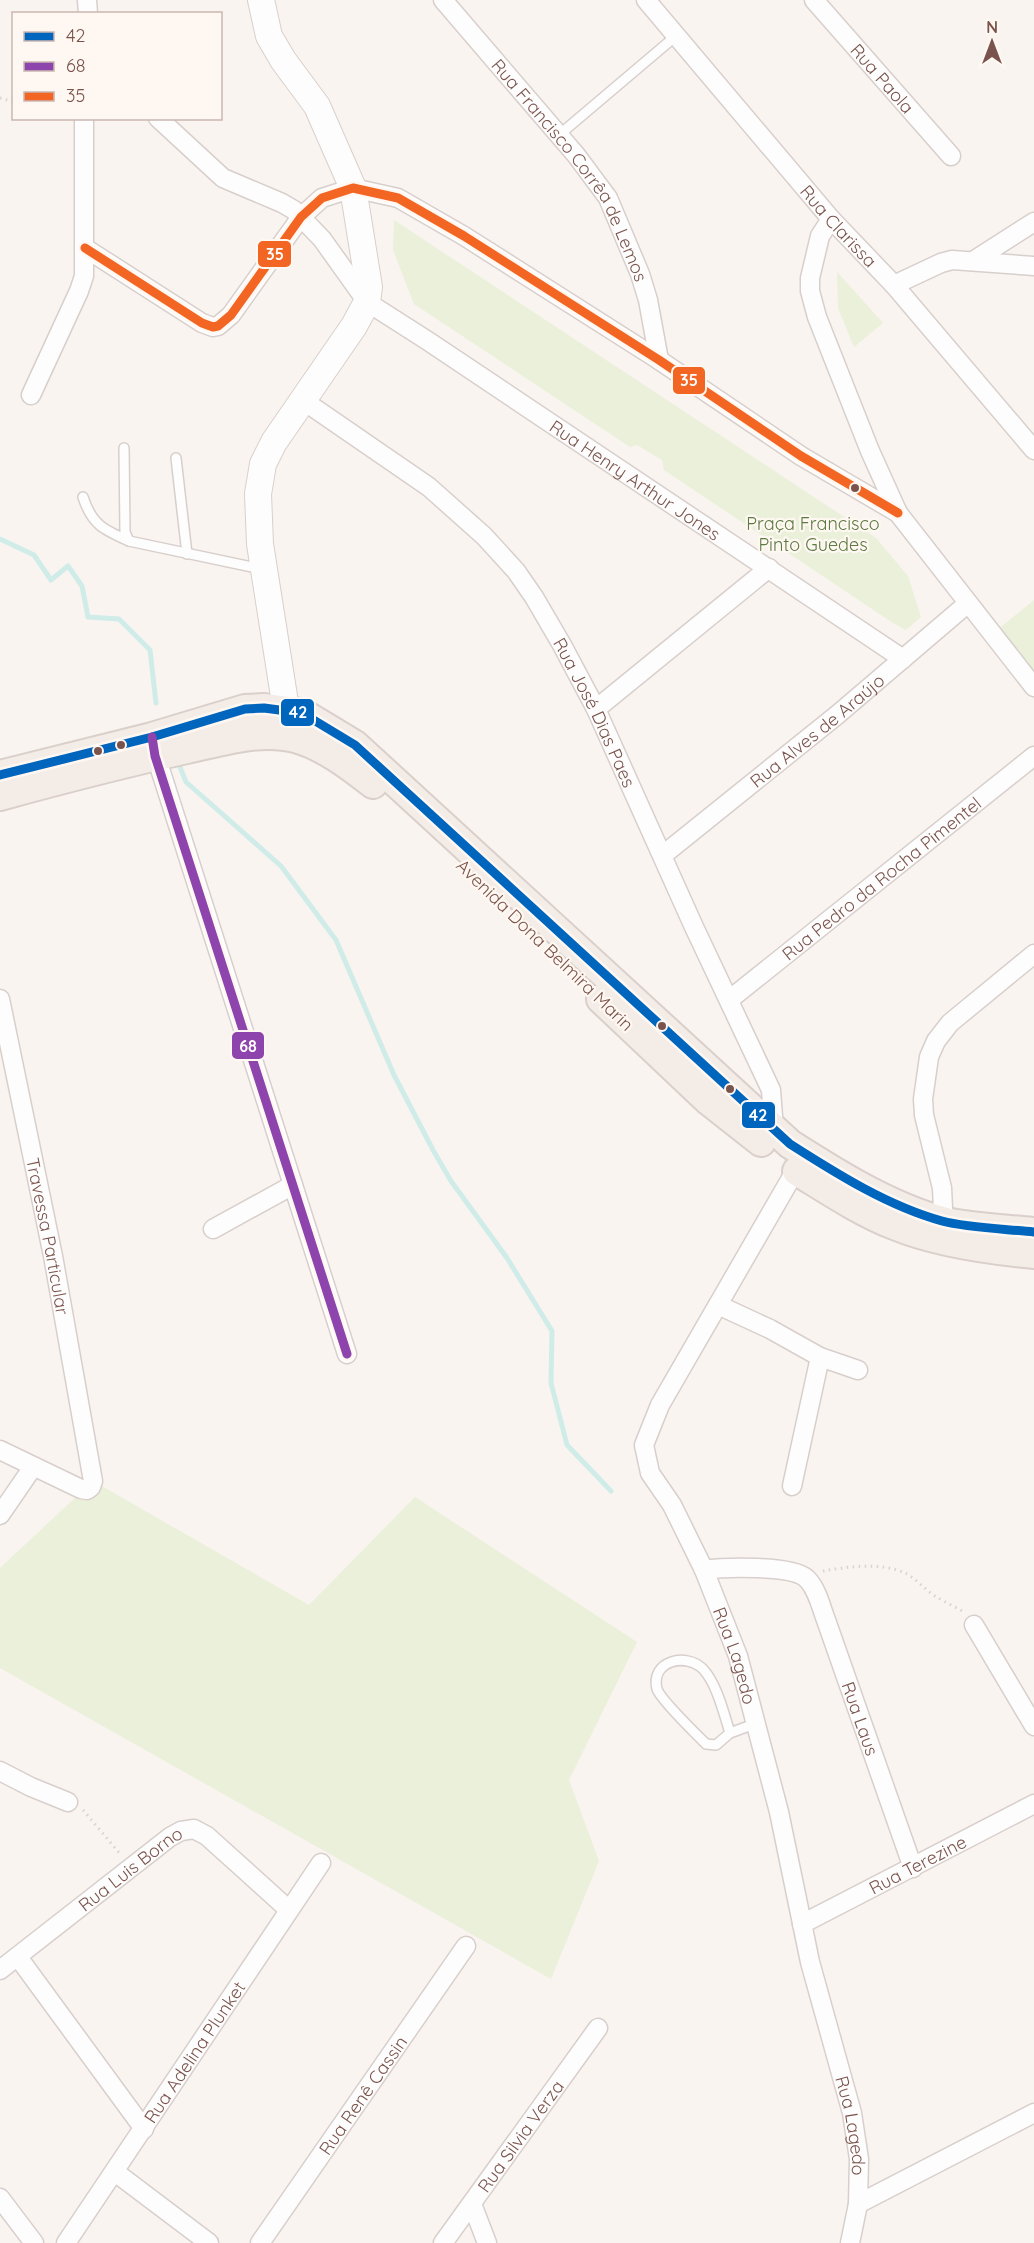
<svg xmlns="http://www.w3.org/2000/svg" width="1034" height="2243" font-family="Quicksand,sans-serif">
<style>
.green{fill:#eaf0da}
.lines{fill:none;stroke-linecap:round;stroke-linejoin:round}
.stream{stroke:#d0ece9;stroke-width:5}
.lane-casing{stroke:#d8cfcc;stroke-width:12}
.street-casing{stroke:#d8cfcc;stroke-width:21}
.secondary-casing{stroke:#d9cfcb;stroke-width:28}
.primary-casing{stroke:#dacfcb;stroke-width:32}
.path{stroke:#dbd2cf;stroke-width:3;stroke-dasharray:1.5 4.5;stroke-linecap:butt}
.lane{stroke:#fefdfd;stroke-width:9}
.street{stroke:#fefdfd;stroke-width:18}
.secondary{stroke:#fefdfd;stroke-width:26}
.primary{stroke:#f3ece7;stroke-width:28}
.bus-1-casing{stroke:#fff8f2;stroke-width:14}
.bus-2-casing{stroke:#fff8f2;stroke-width:14}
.bus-3-casing{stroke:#fff8f2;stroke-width:14}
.bus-1{stroke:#0065bd;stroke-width:9}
.bus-2{stroke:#8e44ad;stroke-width:9}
.bus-3{stroke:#f26522;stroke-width:9}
.bus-dot{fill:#7a544c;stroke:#fff8f2;stroke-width:2}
.labels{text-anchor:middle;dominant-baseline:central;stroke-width:4.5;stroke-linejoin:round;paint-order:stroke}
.street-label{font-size:18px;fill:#7a544c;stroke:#fff8f2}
.park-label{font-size:18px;fill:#5c7a41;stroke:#fff8f2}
.line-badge{stroke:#fff8f2;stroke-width:2}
.badge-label{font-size:16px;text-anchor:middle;font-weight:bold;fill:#fff}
</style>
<rect width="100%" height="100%" fill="#f9f4ef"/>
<g class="green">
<path d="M394 220 876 538 908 576 921 617 906 630 893 623 664 470 662 460 637 445 630 447 414 304 393 250Z"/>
<path d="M837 272 883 323 854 347 838 308Z"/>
<path d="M1034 600V676L996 631Z"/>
<path d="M93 1481 309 1605 415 1497 637 1642 569 1780 599 1861 551 1979 0 1668V1568Z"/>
</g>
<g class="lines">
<g class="stream">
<path d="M0 539 34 555 51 580 68 566 82 586 88 617 119 619 150 650 156 703"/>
<path d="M180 767 186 782 281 866 336 940 394 1075 433 1150 451 1181 507 1258 552 1331 551 1383 567 1445 611 1491"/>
</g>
<g class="lane-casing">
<g id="lane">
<path d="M559 135 677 35"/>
<path d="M124 448 125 532 129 541 261 569"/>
<path d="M176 458 187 554"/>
<path d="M83 497C92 525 104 530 129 541"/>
<path d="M730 1733C724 1714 717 1684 703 1669 686 1652 650 1661 657 1689 660 1699 696 1734 706 1744L716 1745 730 1733 757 1723"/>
</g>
</g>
<g class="street-casing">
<g id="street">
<path d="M87 0 88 14"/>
<path id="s1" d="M443 0 576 155 608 198 640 274 648 300 659 360"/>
<path id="s2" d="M646 0 831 219 894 285 1034 450"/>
<path id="s3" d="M814 0 951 156"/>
<path id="s4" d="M158 118 223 178 282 203 294 210 322 239 367 302 428 341 903 659"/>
<path d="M831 219 820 236 810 278V291L817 317 870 451 898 513 1034 687"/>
<path d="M85 248 202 323 213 327 218 326 231 315 301 217 322 198 353 188 398 198 464 236 659 360 801 456 898 513"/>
<path d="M973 261 1034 222"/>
<path d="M894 285 941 263 952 260 1034 266"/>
<path d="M31 395 79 291 84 276V118"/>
<path id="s5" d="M304 401 429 487 484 536 516 571 534 597 562 645 596 709 694 927 771 1090 774 1130"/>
<path d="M596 709 769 568"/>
<path d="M153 747 347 1354"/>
<path id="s6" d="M663 855 837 715 967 604"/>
<path id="s7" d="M0 999 53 1256 93 1481 91 1487 87 1490 81 1489 0 1450"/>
<path id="s8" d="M729 1000 1034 756"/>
<path id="s9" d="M801 1161 660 1405 644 1445 650 1473 672 1505 704 1570 738 1656 779 1812 810 1962 852 2113 859 2159 858 2204 850 2243"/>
<path d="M213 1229 293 1185"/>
<path d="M944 1230 942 1188 924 1115 923 1099 929 1057 936 1041 950 1023 1034 954"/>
<path d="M718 1305 770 1329 820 1357 858 1370"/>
<path d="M792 1486 820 1357"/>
<path d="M0 1515 33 1467"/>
<path id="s10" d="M704 1570C724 1567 791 1565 806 1578 817 1588 821 1607 826 1620L913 1868"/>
<path d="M974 1625 1034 1726"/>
<path d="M0 1771 31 1787 68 1802"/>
<path id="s11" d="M802 1924 1034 1804"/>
<path d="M18 1957 144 2129"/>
<path id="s12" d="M0 1970 170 1837 181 1831 194 1829 207 1836 289 1910"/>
<path d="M115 2172 209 2243"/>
<path d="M0 2198 34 2243"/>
<path d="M472 2204 487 2243"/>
<path d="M858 2204 1034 2113"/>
<path id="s13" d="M66 2243 321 1863"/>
<path id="s14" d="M260 2243 466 1946"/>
<path id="s15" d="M443 2243 598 2028"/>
</g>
</g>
<g class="secondary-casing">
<path id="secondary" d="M261 0 269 36 283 60 317 106 353 188 369 287 367 302 354 326 274 442 263 464 258 494 260 544 286 709"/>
</g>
<g class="primary-casing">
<g id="primary">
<path d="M0 775 152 737 245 709 264 708 302 713 355 745 790 1144C837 1174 888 1206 942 1221 968 1228 1007 1229 1034 1232"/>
<path d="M0 796C62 779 124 763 187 749 220 742 260 729 295 738 324 746 350 766 373 784"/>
<path d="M601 999 709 1101 761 1142"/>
<path d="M797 1171C828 1190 859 1211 894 1225 935 1242 990 1250 1034 1254"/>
</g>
</g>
<g class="path">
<path d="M0 98 14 102"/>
<path d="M823 1571C846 1567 874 1563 897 1570 912 1574 920 1585 932 1594 942 1601 954 1606 964 1612"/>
<path d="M83 1810 121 1855"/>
</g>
<use href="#lane" class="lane"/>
<use href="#street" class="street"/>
<use href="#secondary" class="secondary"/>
<use href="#primary" class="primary"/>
<g class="bus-1-casing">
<path id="bus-1" d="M0 775 152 737 245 709 264 708 302 713 355 745 790 1144C837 1174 888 1206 942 1221 968 1228 1007 1229 1034 1232"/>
</g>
<g class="bus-2-casing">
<path id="bus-2" d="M152 737 155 756 347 1354"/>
</g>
<g class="bus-3-casing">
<path id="bus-3" d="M85 248 202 323 213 327 218 326 231 315 301 217 322 198 353 188 398 198 464 236 659 360 801 456 898 513"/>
</g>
<use href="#bus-1" class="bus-1"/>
<use href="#bus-2" class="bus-2"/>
<use href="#bus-3" class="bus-3"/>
</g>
<g class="bus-dot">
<circle cx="855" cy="488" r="5"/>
<circle cx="121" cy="745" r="5"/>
<circle cx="98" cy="751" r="5"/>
<circle cx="662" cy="1026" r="5"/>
<circle cx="730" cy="1089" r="5"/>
</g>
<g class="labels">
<g class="street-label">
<text stroke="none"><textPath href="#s3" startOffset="104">Rua Paola</textPath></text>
<text stroke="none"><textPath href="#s1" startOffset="214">Rua Francisco Corrêa de Lemos</textPath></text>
<text stroke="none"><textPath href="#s2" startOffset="297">Rua Clarissa</textPath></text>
<text stroke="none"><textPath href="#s4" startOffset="606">Rua Henry Arthur Jones</textPath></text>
<text stroke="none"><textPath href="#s5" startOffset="435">Rua José Dias Paes</textPath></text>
<text stroke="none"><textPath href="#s6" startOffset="198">Rua Alves de Araújo</textPath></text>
<text stroke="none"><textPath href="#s8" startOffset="195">Rua Pedro da Rocha Pimentel</textPath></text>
<text transform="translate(545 945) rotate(44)">Avenida Dona Belmira Marin</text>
<text stroke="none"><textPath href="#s7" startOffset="242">Travessa Particular</textPath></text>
<text stroke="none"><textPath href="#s9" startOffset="556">Rua Lagedo</textPath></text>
<text stroke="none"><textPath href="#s10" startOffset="255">Rua Laus</textPath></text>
<text stroke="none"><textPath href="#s11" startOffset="130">Rua Terezine</textPath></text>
<text stroke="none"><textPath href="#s12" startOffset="165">Rua Luis Borno</textPath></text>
<text stroke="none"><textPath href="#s13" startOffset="230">Rua Adelina Plunket</textPath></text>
<text stroke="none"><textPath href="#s14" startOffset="180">Rua Renê Cassin</textPath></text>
<text stroke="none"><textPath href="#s9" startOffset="1041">Rua Lagedo</textPath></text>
<text stroke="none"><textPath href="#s15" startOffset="132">Rua Silvia Verza</textPath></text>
</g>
<g class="park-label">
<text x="813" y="523">Praça Francisco<tspan x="813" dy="21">Pinto Guedes</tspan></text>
</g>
</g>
<g class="line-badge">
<rect x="257" y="240" width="35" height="28" rx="6" fill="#f26522"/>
<rect x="672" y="366" width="34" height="29" rx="6" fill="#f26522"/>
<rect x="280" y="698" width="35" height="29" rx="6" fill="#0065bd"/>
<rect x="231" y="1031" width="34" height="29" rx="6" fill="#8e44ad"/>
<rect x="741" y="1101" width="35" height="28" rx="6" fill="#0065bd"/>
</g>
<g class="badge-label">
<text x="275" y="260">35</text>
<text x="689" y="386">35</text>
<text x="298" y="718">42</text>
<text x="248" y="1052">68</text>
<text x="758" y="1121">42</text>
</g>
<rect x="12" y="12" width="210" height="108" fill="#fff8f2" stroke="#cab6b0" stroke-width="1.5"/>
<rect x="24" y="32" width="30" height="9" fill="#0065bd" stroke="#cab6b0" stroke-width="1.5"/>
<text x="66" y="42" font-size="18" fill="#7a544c">42</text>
<rect x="24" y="62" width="30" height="9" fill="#8e44ad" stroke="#cab6b0" stroke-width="1.5"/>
<text x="66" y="72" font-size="18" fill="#7a544c">68</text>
<rect x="24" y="92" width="30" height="9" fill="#f26522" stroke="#cab6b0" stroke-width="1.5"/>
<text x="66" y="102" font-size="18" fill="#7a544c">35</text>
<g transform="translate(992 42)" stroke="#fff8f2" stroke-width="4.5" paint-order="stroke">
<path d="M0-4.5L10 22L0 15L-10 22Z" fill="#7a544c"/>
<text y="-9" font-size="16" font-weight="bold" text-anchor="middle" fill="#7a544c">N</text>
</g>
</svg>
